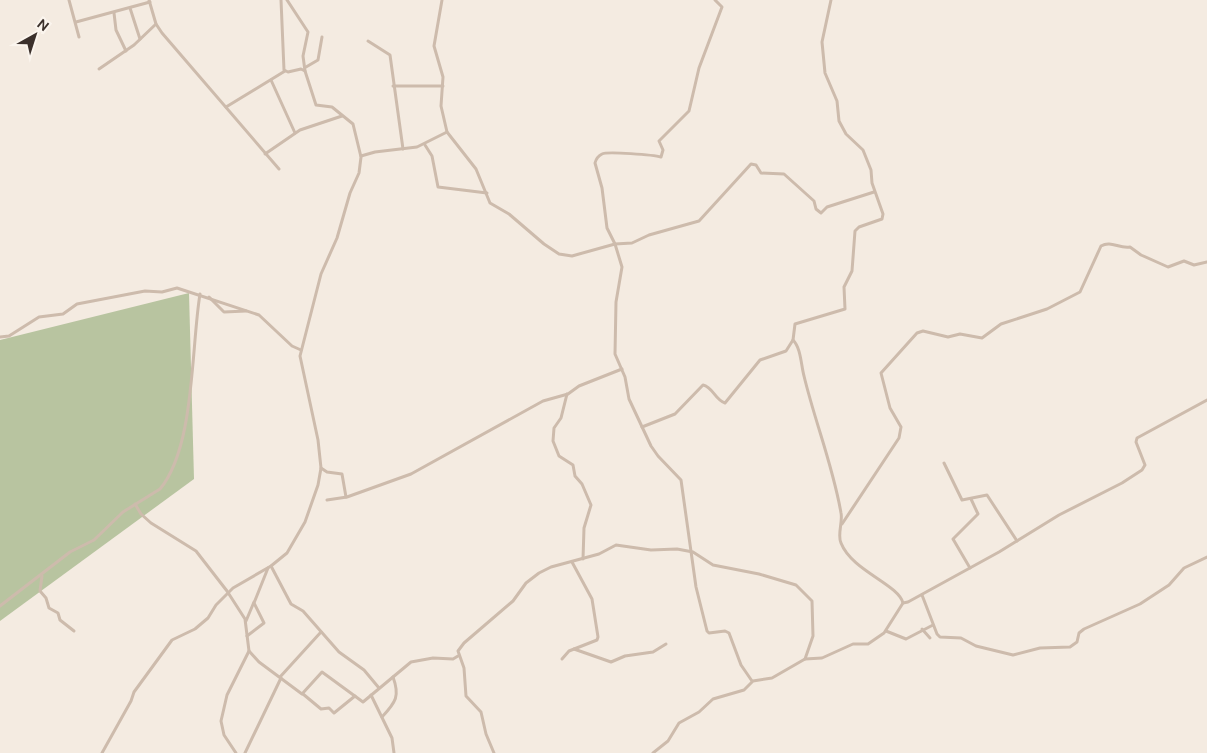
<svg xmlns="http://www.w3.org/2000/svg" width="1207" height="753" font-family="Ubuntu,sans-serif">
<style>
.green{fill:#b8c4a0}
.lines{fill:none;stroke-linecap:round;stroke-linejoin:round}
.minor{stroke:#cdbbac;stroke-width:3}
</style>
<rect width="100%" height="100%" fill="#f4ebe1"/>
<path class="green" d="M189 293 194 479 0 621V340Z"/>
<g class="lines">
<g class="minor">
<path d="M69 0 79 37"/>
<path d="M149 0 156 24 162 33 279 169"/>
<path d="M287 0 308 32 303 56 305 71"/>
<path d="M442 0 434 46 443 77 441 106 447 132 476 169 490 203 509 214 544 244 559 254 572 256 615 244 632 243 649 235 699 221 751 164 756 165 761 173 784 174 814 201 816 209 821 213 827 207 874 192"/>
<path d="M715 0 722 7 699 68 689 111 659 141 663 150 661 157C654 155 607 151 602 154 598 156 596 159 595 163L602 188 607 228 615 244 622 267 616 302 615 354 625 377 629 399 651 446 658 456 681 480 696 587 707 631 709 633 725 631 729 633 741 665 752 681"/>
<path d="M130 8 140 39"/>
<path d="M114 13 116 30 126 51"/>
<path d="M76 22 150 2"/>
<path d="M368 41 390 55 403 149"/>
<path d="M306 67 318 60 322 37"/>
<path d="M99 69 134 45 156 24"/>
<path d="M271 80 295 133"/>
<path d="M393 86H443"/>
<path d="M226 107 285 71"/>
<path d="M425 145 432 156 438 187 487 193"/>
<path d="M265 154 300 130 342 116"/>
<path d="M361 156 375 152 417 147 447 132"/>
<path d="M209 297 224 312 246 311"/>
<path d="M0 337 9 336 39 317 63 314 77 304 145 291 162 292 177 288 259 315 292 346 301 350"/>
<path d="M793 340C801 348 801 365 804 376 815 422 833 466 841 513 843 522 837 535 841 543 852 571 898 584 903 603"/>
<path d="M567 394 561 418 554 428 553 441 559 456 573 465 575 476 582 484 591 505 584 528 583 559"/>
<path d="M642 427 675 414 703 385C713 387 715 400 725 403L760 360 786 351 793 340 795 324 845 309 844 287 852 271 855 231 859 227 882 219 883 214 872 183 871 170 863 150 846 134 839 121 837 101 825 73 822 42 831 0"/>
<path d="M944 463 962 500 987 495 1017 541"/>
<path d="M321 468 327 472 342 474 346 497"/>
<path d="M327 500 347 497 411 474 543 401 568 394 579 386 622 369"/>
<path d="M135 504 141 514 151 523 196 551 227 591 245 619 249 651 227 695 221 721 224 735 236 753"/>
<path d="M842 524 899 438 901 427 890 408 881 373 917 333 923 331 948 337 960 334 982 338 1001 324 1047 309 1080 292 1101 246C1111 240 1119 249 1130 247L1141 255 1168 267 1184 261 1194 265 1207 262"/>
<path d="M271 566 291 604 303 611 339 652 364 670 379 688"/>
<path d="M970 568 953 539 978 514 971 499"/>
<path d="M42 576 40 591 46 598 49 608 58 613 60 620 74 631"/>
<path d="M922 595 937 634 940 637 961 638 976 646 1013 655 1040 648 1070 647 1077 642 1079 633 1084 629 1140 604 1169 585 1184 568 1207 557"/>
<path d="M0 606 70 552 94 540 123 512 160 489C195 447 191 348 200 294"/>
<path d="M246 621 254 602"/>
<path d="M922 629 930 638"/>
<path d="M886 631 906 639 933 625"/>
<path d="M247 636 264 623 254 603 268 568"/>
<path d="M574 649 611 662 625 656 653 652 666 644"/>
<path d="M249 651 259 662 302 694 322 672 363 702 411 662 433 658 453 659 458 656"/>
<path d="M562 659 569 651 597 640 598 637 592 599 572 562"/>
<path d="M280 677 321 632"/>
<path d="M303 694 321 709 329 708 334 713 355 696"/>
<path d="M371 695 392 738 394 753"/>
<path d="M382 717C396 702 400 696 393 677"/>
<path d="M102 753 131 701 134 692 172 640 195 629 208 618 216 605 233 588 271 566 287 553 305 522 318 485 321 468 318 440 300 356 321 274 337 238 350 193 359 173 361 157 353 124 332 107 316 105 305 71 301 69 288 72 284 70 281 0"/>
<path d="M245 753 281 678"/>
<path d="M494 753 486 734 481 712 466 696 464 668 458 651 464 643 513 601 526 583 539 573 551 567 599 554 616 545 651 550 677 549 693 552 713 565 759 574 796 585 812 601 813 636 805 659"/>
<path d="M653 753 668 741 679 723 699 712 713 699 744 690 753 681 772 678 805 659 822 658 853 644H868L884 633 903 603 908 602 999 552 1059 515 1122 483 1142 470 1145 465 1136 442 1137 438 1207 400"/>
</g>
</g>
<g transform="translate(35 35) rotate(39)" stroke="#fbf5ee" stroke-width="4" paint-order="stroke">
<path d="M0-4L9 19L0 12L-9 19Z" fill="#3b302b"/>
<text y="-8" font-size="14" font-weight="bold" text-anchor="middle" fill="#3b302b">N</text>
</g>
</svg>
